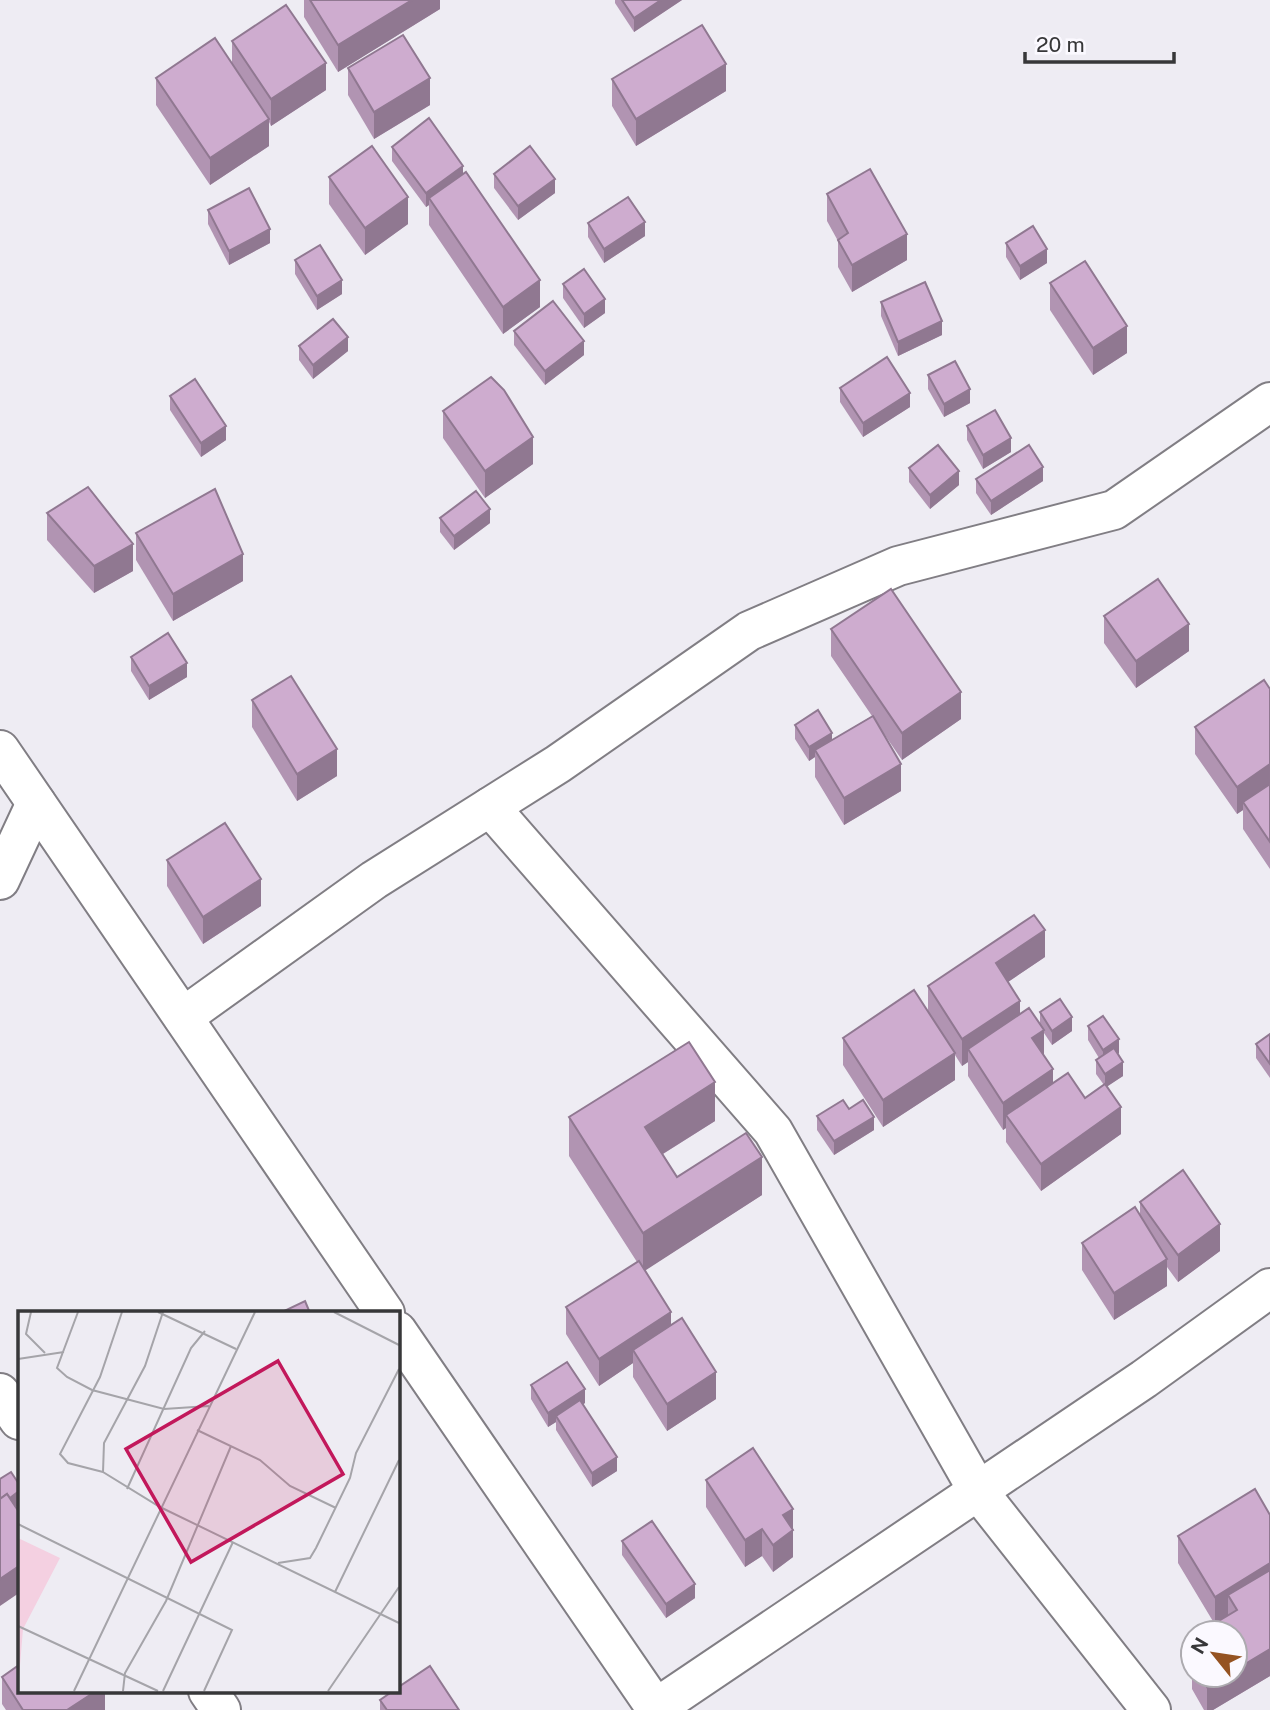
<svg xmlns="http://www.w3.org/2000/svg" width="1270" height="1710" font-family="'Public Sans',sans-serif">
<style>
.lines{fill:none;stroke-linecap:round;stroke-linejoin:round}
.minor-casing{stroke:#817e84;stroke-width:42}
.minor{stroke:#fff;stroke-width:38}
.wall{fill:#b194b2}
.shaded-wall{fill:#907891}
.building{fill:#ceaccf;stroke:#907891;stroke-width:2}
.inset-road{fill:none;stroke:#a5a4a9;stroke-width:2}
.view{fill:#c2185b;fill-opacity:0.15;stroke:#c2185b;stroke-width:3.5}
.inset-edge{fill:none;stroke:#373739;stroke-width:3.5}
</style>
<rect width="100%" height="100%" fill="#eeecf3"/>
<g class="lines">
<g class="minor-casing">
<g id="minor">
<path d="M0 750 385 1313"/>
<path d="M490 807 773 1131 978 1491 1151 1710"/>
<path d="M0 880 36 803"/>
<path d="M183 1017 374 880 558 764 749 631 898 566 1114 510 1270 402"/>
<path d="M397 1331 657 1710"/>
<path d="M0 1393 19 1420"/>
<path d="M208 1691 221 1710"/>
<path d="M653 1710 1144 1379 1270 1288"/>
</g>
</g>
<use href="#minor" class="minor"/>
</g>
<g class="wall">
<path d="M304 0H440V9L338 72 304 17Z"/>
<path d="M615 0H682L634 32 615 3Z"/>
<path d="M232 41 326 90 271 126 269 122V146L210 185 156 105V78L232 64Z"/>
<path d="M348 68 430 105 374 139 348 95Z"/>
<path d="M612 79 726 91 636 146 612 106Z"/>
<path d="M392 147 463 173 540 307 503 334 429 225V205L426 207 392 161Z"/>
<path d="M494 174 555 193 518 220 494 188Z"/>
<path d="M329 177 408 224 365 255 329 204Z"/>
<path d="M827 194 907 260 852 292 838 267V241L827 221Z"/>
<path d="M208 210 270 243 229 265 208 224Z"/>
<path d="M588 223 645 236 604 263 588 237Z"/>
<path d="M1006 243 1047 263 1020 280 1006 257Z"/>
<path d="M295 260 342 294 317 310 295 274Z"/>
<path d="M1050 283 1127 353 1093 375 1050 310Z"/>
<path d="M563 284 605 313 584 328 563 298Z"/>
<path d="M881 302 942 335 898 356 881 316Z"/>
<path d="M514 331 584 355 545 385 514 345Z"/>
<path d="M299 346 348 351 313 379 299 360Z"/>
<path d="M928 375 970 403 944 417 928 389Z"/>
<path d="M840 388 910 407 863 437 840 402Z"/>
<path d="M170 396 226 440 201 457 170 410Z"/>
<path d="M443 411 533 464 485 498 443 438Z"/>
<path d="M967 426 1011 452 983 469 967 440Z"/>
<path d="M909 468 959 485 930 509 909 482Z"/>
<path d="M976 479 1043 481 991 515 976 493Z"/>
<path d="M47 513 133 571 94 593 47 540Z"/>
<path d="M440 518 490 523 454 550 440 532Z"/>
<path d="M136 533 243 581 173 621 136 560Z"/>
<path d="M1104 616 1189 651 1136 688 1104 643Z"/>
<path d="M831 629 961 719 902 760 882 731 901 791 844 825 815 777V757L809 761 795 739V725L832 740 872 716 831 656Z"/>
<path d="M131 657 187 677 149 700 131 671Z"/>
<path d="M1270 689V869L1243 829V810L1237 814 1195 754V727Z"/>
<path d="M252 700 337 776 297 801 252 727Z"/>
<path d="M167 860 261 906 203 944 167 886Z"/>
<path d="M1045 957 1008 982 1020 1014 1040 1023V1012L1072 1031 1052 1045 1044 1033V1057L1053 1083 1085 1098 1104 1085 1096 1074V1060L1099 1058 1088 1040V1026L1119 1053 1118 1054 1123 1076 1107 1086 1121 1134 1041 1191 1006 1142V1128L1003 1130 968 1076V1062L962 1066 955 1055V1080L883 1127 843 1065V1038L928 1011V986Z"/>
<path d="M1270 1034V1078L1256 1058V1044Z"/>
<path d="M849 1109 874 1130 834 1155 817 1130V1116Z"/>
<path d="M569 1117 715 1121 663 1154 677 1177 762 1195 645 1270 671 1325 716 1399 667 1431 633 1377V1363L599 1386 566 1334V1307L637 1262 569 1156Z"/>
<path d="M1140 1202 1220 1251 1178 1282 1167 1267V1286L1114 1320 1082 1270V1243L1140 1215Z"/>
<path d="M531 1385 585 1403 583 1404 617 1471 592 1487 556 1430V1422L548 1427 531 1399Z"/>
<path d="M706 1480 793 1557 773 1572 762 1556 745 1567 706 1507Z"/>
<path d="M1255 1489 1270 1515V1676L1213 1710H1204L1192 1689V1662L1193 1675H1235V1633H1202V1631L1214 1623 1178 1563V1536Z"/>
<path d="M622 1541 695 1598 666 1618 622 1555Z"/>
<path d="M2 1677 105 1691V1710H6L2 1704Z"/>
<path d="M380 1700 459 1710H380Z"/>
</g>
<g class="shaded-wall">
<path d="M412 0H440V9L338 72V45Z"/>
<path d="M661 0H682L634 32V18Z"/>
<path d="M326 63V90L271 126V99Z"/>
<path d="M726 64V91L636 146V119Z"/>
<path d="M430 78V105L374 139V112Z"/>
<path d="M269 119V146L210 185V158Z"/>
<path d="M463 166V180L429 198V205L426 207V193Z"/>
<path d="M555 179V193L518 220V206Z"/>
<path d="M408 197V224L365 255V228Z"/>
<path d="M645 222V236L604 263V249Z"/>
<path d="M270 229V243L229 265V251Z"/>
<path d="M907 234V260L852 292V265Z"/>
<path d="M1047 249V263L1020 280V266Z"/>
<path d="M342 280V294L317 310V296Z"/>
<path d="M540 280V307L503 334V307Z"/>
<path d="M605 299V313L584 328V314Z"/>
<path d="M942 321V335L898 356V342Z"/>
<path d="M1127 326V353L1093 375V348Z"/>
<path d="M348 337V351L313 379V365Z"/>
<path d="M584 341V355L545 385V371Z"/>
<path d="M970 389V403L944 417V404Z"/>
<path d="M910 393V407L863 437V423Z"/>
<path d="M226 426V440L201 457V443Z"/>
<path d="M533 437V464L485 498V471Z"/>
<path d="M1011 438V452L983 469V455Z"/>
<path d="M1043 467V481L991 515V501Z"/>
<path d="M959 471V485L930 509V495Z"/>
<path d="M490 509V523L454 550V536Z"/>
<path d="M133 544V571L94 593V566Z"/>
<path d="M243 554V581L173 621V594Z"/>
<path d="M1189 624V651L1136 688V661Z"/>
<path d="M187 663V677L149 700V686Z"/>
<path d="M961 692V719L902 760V733Z"/>
<path d="M832 733V747L815 750V757L809 761V747Z"/>
<path d="M337 749V776L297 801V774Z"/>
<path d="M901 764V791L844 825V798Z"/>
<path d="M1270 764V791L1243 802V810L1237 814V787Z"/>
<path d="M261 879V906L203 944V917Z"/>
<path d="M1045 930V957L996 990V963Z"/>
<path d="M1020 1001V1028L968 1049V1062L962 1066V1039Z"/>
<path d="M1072 1017V1031L1052 1045V1031Z"/>
<path d="M1044 1030V1057L1032 1038Z"/>
<path d="M1119 1039V1053L1103 1063V1050Z"/>
<path d="M955 1053V1080L883 1127V1100Z"/>
<path d="M1123 1062V1076L1105 1088V1074Z"/>
<path d="M1053 1069V1096L1006 1115V1128L1003 1130V1103Z"/>
<path d="M715 1082V1121L645 1165V1127Z"/>
<path d="M1121 1107V1134L1041 1191V1164Z"/>
<path d="M874 1117V1130L834 1155V1141Z"/>
<path d="M762 1157V1195L643 1272V1233Z"/>
<path d="M1220 1224V1251L1178 1282V1255Z"/>
<path d="M1167 1259V1286L1114 1320V1293Z"/>
<path d="M671 1312V1339L633 1350V1363L599 1386V1359Z"/>
<path d="M716 1372V1399L667 1431V1404Z"/>
<path d="M585 1389V1403L559 1420 556 1416V1422L548 1427V1413Z"/>
<path d="M617 1457V1471L592 1487V1473Z"/>
<path d="M19 1491V1505L0 1518V1504Z"/>
<path d="M793 1509V1557L773 1572V1545L783 1515Z"/>
<path d="M762 1529V1556L745 1567V1540Z"/>
<path d="M1270 1563V1590L1228 1595V1616L1215 1624V1597Z"/>
<path d="M19 1566V1593L0 1606V1579Z"/>
<path d="M695 1584V1598L666 1618V1604Z"/>
<path d="M1270 1649V1676L1213 1710H1207V1687L1226 1675H1235V1670Z"/>
<path d="M96 1691H105V1710H67Z"/>
</g>
<g class="building">
<path d="M310 0H412L338 45Z"/>
<path d="M622 0H661L634 18Z"/>
<path d="M286 5 326 63 271 99 232 41Z"/>
<path d="M702 25 726 64 636 119 612 79Z"/>
<path d="M403 35 430 78 374 112 348 68Z"/>
<path d="M215 38 269 119 210 158 156 78Z"/>
<path d="M429 118 463 166 426 193 392 147Z"/>
<path d="M372 146 408 197 365 228 329 177Z"/>
<path d="M530 146 555 179 518 206 494 174Z"/>
<path d="M870 169 907 234 852 265 838 240 848 233 827 194Z"/>
<path d="M466 172 540 280 503 307 429 198Z"/>
<path d="M249 188 270 229 229 251 208 210Z"/>
<path d="M628 197 645 222 604 249 588 223Z"/>
<path d="M1033 226 1047 249 1020 266 1006 243Z"/>
<path d="M320 245 342 280 317 296 295 260Z"/>
<path d="M1085 261 1127 326 1093 348 1050 283Z"/>
<path d="M584 269 605 299 584 314 563 284Z"/>
<path d="M925 282 942 321 898 342 881 302Z"/>
<path d="M553 301 584 341 545 371 514 331Z"/>
<path d="M333 319 348 337 313 365 299 346Z"/>
<path d="M887 357 910 393 863 423 840 388Z"/>
<path d="M955 361 970 389 944 404 928 375Z"/>
<path d="M491 377 504 390 533 437 485 471 443 411Z"/>
<path d="M195 379 226 426 201 443 170 396Z"/>
<path d="M995 410 1011 438 983 455 967 426Z"/>
<path d="M938 445 959 471 930 495 909 468Z"/>
<path d="M1029 445 1043 467 991 501 976 479Z"/>
<path d="M88 487 133 544 94 566 47 513Z"/>
<path d="M215 489 243 554 173 594 136 533Z"/>
<path d="M476 491 490 509 454 536 440 518Z"/>
<path d="M1158 579 1189 624 1136 661 1104 616Z"/>
<path d="M891 589 961 692 902 733 831 629Z"/>
<path d="M168 633 187 663 149 686 131 657Z"/>
<path d="M291 676 337 749 297 774 252 700Z"/>
<path d="M1264 680 1270 689V764L1237 787 1195 727Z"/>
<path d="M818 710 832 733 809 747 795 725Z"/>
<path d="M873 716 901 764 844 798 815 750Z"/>
<path d="M1270 784V842L1243 802Z"/>
<path d="M225 823 261 879 203 917 167 860Z"/>
<path d="M1034 915 1045 930 996 963 1020 1001 962 1039 928 986Z"/>
<path d="M914 990 955 1053 883 1100 843 1038Z"/>
<path d="M1060 999 1072 1017 1052 1031 1040 1012Z"/>
<path d="M1029 1008 1044 1030 1032 1038 1053 1069 1003 1103 968 1049Z"/>
<path d="M1103 1016 1119 1039 1103 1050 1088 1026Z"/>
<path d="M1270 1034V1064L1256 1044Z"/>
<path d="M689 1042 715 1082 645 1127 677 1177 746 1133 762 1157 643 1233 569 1117Z"/>
<path d="M1114 1048 1123 1062 1105 1074 1096 1060Z"/>
<path d="M1068 1073 1085 1098 1105 1084 1121 1107 1041 1164 1006 1115Z"/>
<path d="M843 1100 849 1109 863 1100 874 1117 834 1141 817 1116Z"/>
<path d="M1183 1170 1220 1224 1178 1255 1140 1202Z"/>
<path d="M1135 1207 1167 1259 1114 1293 1082 1243Z"/>
<path d="M639 1261 671 1312 599 1359 566 1307Z"/>
<path d="M305 1301 310 1313H283L282 1312Z"/>
<path d="M682 1318 716 1372 667 1404 633 1350Z"/>
<path d="M567 1362 585 1389 548 1413 531 1385Z"/>
<path d="M580 1400 617 1457 592 1473 556 1416Z"/>
<path d="M753 1448 793 1509 783 1515 793 1530 773 1545 762 1529 745 1540 706 1480Z"/>
<path d="M11 1472 19 1484V1491L10 1498 7 1494 0 1499V1479Z"/>
<path d="M1255 1489 1270 1515V1563L1215 1597 1178 1536Z"/>
<path d="M7 1494 19 1512V1566L0 1579V1499Z"/>
<path d="M652 1521 695 1584 666 1604 622 1541Z"/>
<path d="M1270 1570V1649L1235 1670V1633H1203L1202 1631 1237 1610 1228 1595Z"/>
<path d="M19 1665V1691H96L67 1710H23L2 1677Z"/>
<path d="M430 1666 459 1710H387L380 1700 393 1691H397V1688Z"/>
<path d="M1200 1675H1226L1207 1687Z"/>
</g>
<g transform="translate(18 1311)">
<rect width="382" height="382" fill="#eeecf3"/>
<path d="M0 227 42 247 5 318 0 378Z" fill="#f4d0e1"/>
<path class="inset-road" d="M13 1 8 23 27 42M60 1 39 57 49 66 74 79 146 98 191 95M140 1 218 38M145 1 127 55 86 132 85 161 142 196 381 312M316 1 381 34M0 48 46 41M179 119 242 149 272 175 318 197M85 161 50 152 42 143 82 66 104 1M109 178 173 37 187 20M0 213 214 319 186 380M260 252 292 247 298 237 332 167 338 142 381 58M317 281 381 149M0 315 140 380M56 380 237 1M105 380 107 362 148 290 213 135M145 380 215 231M310 380 381 276"/>
<path class="view" d="M260 50 325 163 173 251 108 138Z"/>
<rect width="382" height="382" class="inset-edge"/>
</g>
<g transform="translate(1214 1654) rotate(300)"><circle r="33" fill="#fbf9ff" stroke="#adabb0" stroke-width="2"/>
<path d="M0-5L12 26L0 18L-12 26Z" fill="#955322"/>
<text y="-10" font-size="19" font-weight="bold" text-anchor="middle" fill="#373739">N</text>
</g>
<path d="M1025 52v10h149v-10" fill="none" stroke="#373739" stroke-width="3.5"/>
<text x="1036" y="52" font-size="21" fill="#373739" stroke="#fbf9ff" stroke-width="5" paint-order="stroke">20 m</text>
</svg>
